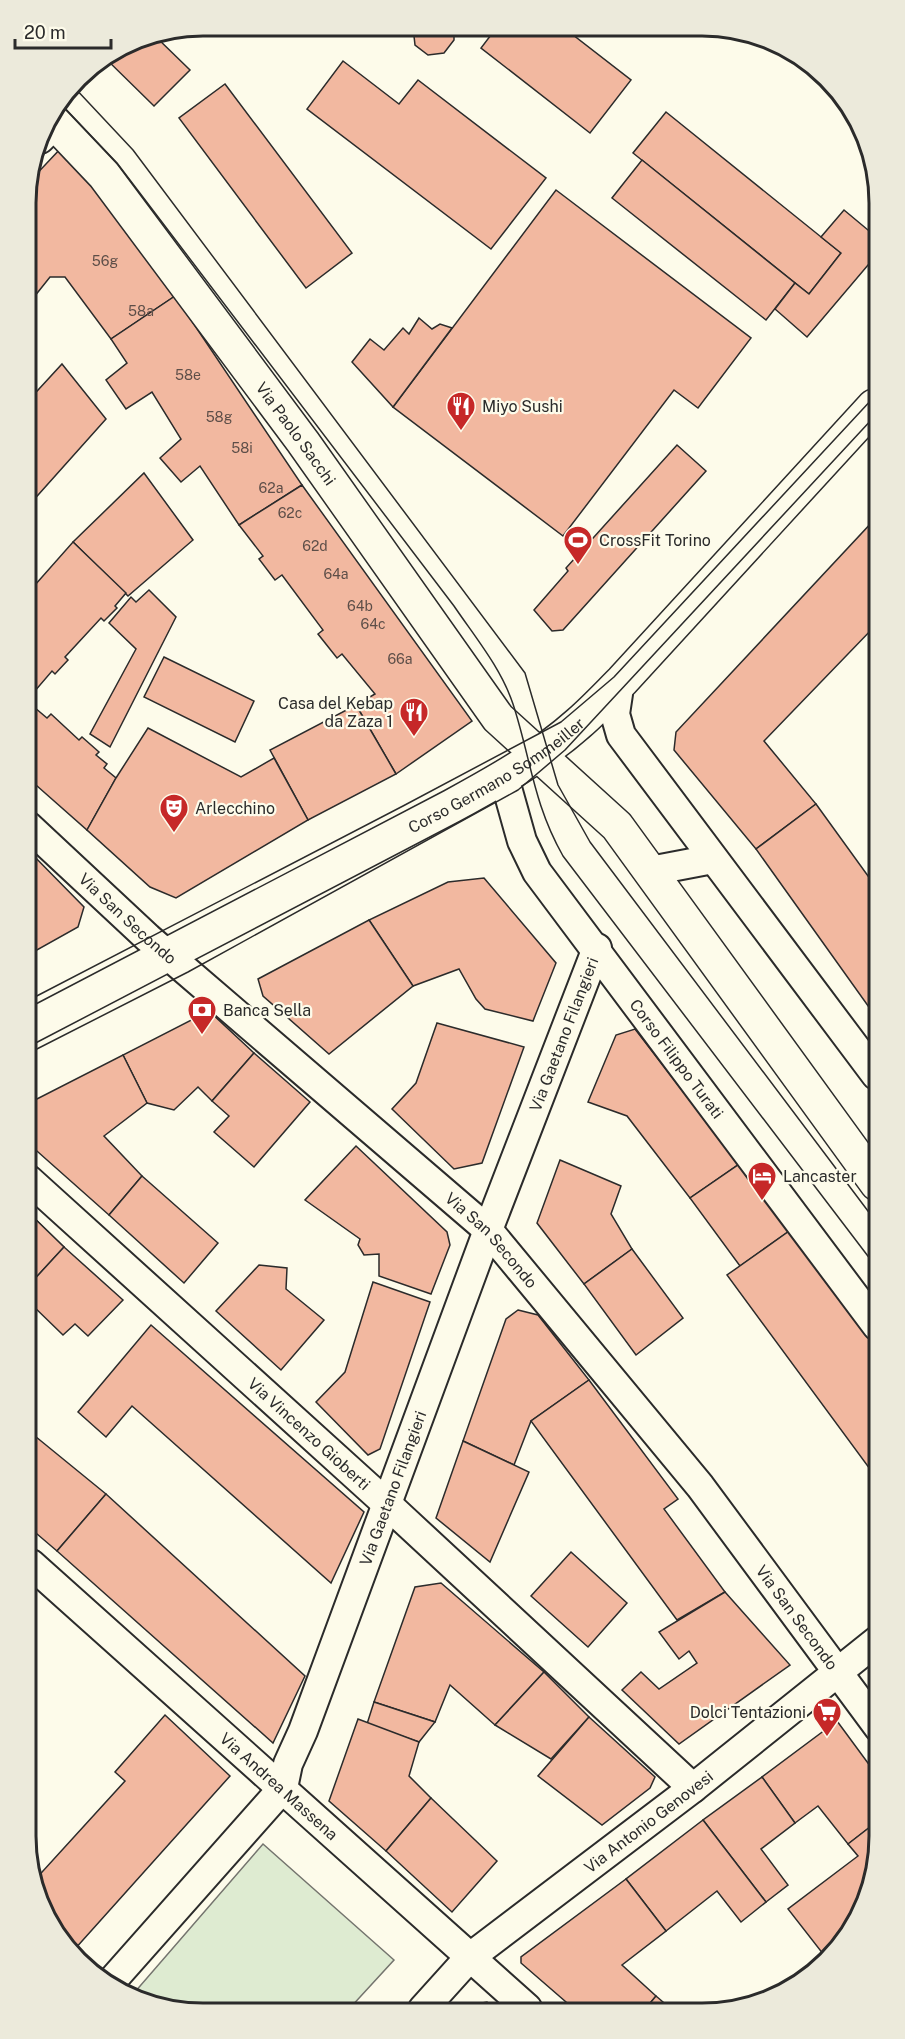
<svg xmlns="http://www.w3.org/2000/svg" width="905" height="2039" font-family="'Public Sans',sans-serif">
<style>
.green{fill:#deebd1;stroke:#74746e;stroke-width:1.5}
.building{fill:#f2b8a0;stroke:#2b2b2b;stroke-width:1.5}
.lines{fill:none;stroke-linecap:round;stroke-linejoin:round}
.street-casing{stroke:#2b2b2b;stroke-width:32}
.secondary-casing{stroke:#2b2b2b;stroke-width:36}
.street{stroke:#fdfbea;stroke-width:28}
.secondary{stroke:#fdfbea;stroke-width:33}
.tram{stroke:#2b2b2b;stroke-width:1.5}
.labels{text-anchor:middle;dominant-baseline:central;stroke-width:4.5;stroke-linejoin:round;paint-order:stroke}
.number-label{font-size:14px;fill:#5d4e48}
.poi-label{font-size:16px;fill:#2b2b2b;stroke:#fdfbea;text-anchor:start}
.street-label{font-size:16px;fill:#2b2b2b;stroke:#fdfbea}
.rim{fill:none;stroke:#2b2b2b;stroke-width:3}
</style>
<rect width="100%" height="100%" fill="#fdfbea"/>
<path class="green" d="M263 1844 394 1960 349 2009 168 2010 134 1993Z"/>
<g class="building">
<path d="M413 27H454V40L444 53 428 55 415 45Z"/>
<path d="M497 27 564 28 631 80 590 133 481 48Z"/>
<path d="M154 35 190 70 154 106 105 58 135 39Z"/>
<path d="M343 61 399 104 418 80 546 178 491 249 307 109Z"/>
<path d="M225 84 352 253 306 288 179 118Z"/>
<path d="M666 112 841 253 809 294 633 153Z"/>
<path d="M63 146 175 296 111 339 65 277H50L26 307V191L28 183Z"/>
<path d="M642 160 795 283 766 320 612 198Z"/>
<path d="M556 190 751 338 698 408 674 390 563 536 393 407Z"/>
<path d="M844 210 874 235V258L807 337 775 309 795 283 809 294 841 253 821 237Z"/>
<path d="M175 296 302 485 239 525 200 466 181 482 160 458 181 439 152 392 126 409 106 380 127 363 111 339Z"/>
<path d="M419 318 432 329 440 324 452 328 393 407 352 362 370 339 384 350 403 328 409 334Z"/>
<path d="M62 364 106 419 30 504 27 500V402Z"/>
<path d="M677 445 706 471 563 630 552 631 534 610 568 571 566 568Z"/>
<path d="M144 473 193 540 128 596 73 542Z"/>
<path d="M302 485 472 721 396 774 356 705 375 694 342 654 337 658 318 634 323 630 282 575 275 580 259 559 263 556 239 525Z"/>
<path d="M875 519V626L764 741 816 804 756 849 674 750 676 732Z"/>
<path d="M73 542 126 593 115 606 117 608 104 621 101 618 65 657 68 660 55 674 52 671 28 699 27 594Z"/>
<path d="M149 590 176 617 110 747 90 734 136 649 109 623 131 597 136 602Z"/>
<path d="M164 657 254 701 235 742 144 697Z"/>
<path d="M28 702 47 718 51 714 79 740 82 737 99 752 96 755 107 764 104 768 116 778 87 830 28 778Z"/>
<path d="M356 705 396 774 308 820 270 750Z"/>
<path d="M148 728 241 777 274 758 308 820 176 898 150 887 87 830 116 778Z"/>
<path d="M816 804 876 887V1017L756 849Z"/>
<path d="M28 850 84 907 78 927 28 955Z"/>
<path d="M484 878 556 963 533 1021 485 1009 476 999 459 969 413 986 369 920 448 882Z"/>
<path d="M369 920 413 986 329 1054 263 996 258 979Z"/>
<path d="M209 1011 254 1053 212 1101 198 1087 174 1110 147 1103 123 1055Z"/>
<path d="M437 1023 524 1047 482 1163 454 1169 392 1109 416 1083Z"/>
<path d="M635 1029 739 1164 690 1198 627 1116 588 1102 616 1035Z"/>
<path d="M254 1053 310 1102 254 1167 214 1132 229 1116 212 1101Z"/>
<path d="M123 1055 147 1103 104 1136 142 1176 109 1215 29 1144V1103Z"/>
<path d="M356 1146 447 1232 450 1245 431 1294 379 1276V1254L364 1255 358 1245 360 1239 305 1200Z"/>
<path d="M560 1160 621 1186 611 1214 632 1249 584 1284 537 1223Z"/>
<path d="M738 1165 792 1229 740 1266 690 1198Z"/>
<path d="M142 1176 218 1243 184 1283 109 1215Z"/>
<path d="M29 1213 64 1247 30 1284Z"/>
<path d="M29 1213 64 1247 30 1284Z"/>
<path d="M792 1229 877 1345 878 1480 727 1275Z"/>
<path d="M64 1247 123 1300 88 1336 75 1324 63 1335 30 1303V1284Z"/>
<path d="M632 1249 683 1318 636 1355 584 1284Z"/>
<path d="M259 1265 287 1268 286 1289 324 1320 281 1370 216 1311Z"/>
<path d="M373 1282 430 1302 380 1449 368 1455 316 1402 345 1372Z"/>
<path d="M518 1310 538 1315 589 1380 531 1421 514 1465 463 1441 506 1319Z"/>
<path d="M151 1325 364 1512 331 1583 132 1406 106 1437 78 1412Z"/>
<path d="M589 1380 678 1499 664 1509 725 1592 677 1620 531 1421Z"/>
<path d="M30 1432 106 1494 57 1551 30 1528Z"/>
<path d="M463 1441 529 1472 490 1562 436 1518Z"/>
<path d="M106 1494 305 1676 273 1743 57 1551Z"/>
<path d="M571 1552 627 1603 588 1647 531 1596Z"/>
<path d="M441 1583 544 1672 495 1725 450 1685 435 1722 374 1702 415 1587Z"/>
<path d="M725 1592 790 1665 679 1744 622 1690 641 1672 659 1689 697 1663 689 1651 679 1659 659 1632Z"/>
<path d="M544 1672 589 1717 551 1759 495 1725Z"/>
<path d="M374 1702 435 1722 419 1742 367 1724Z"/>
<path d="M165 1715 230 1776 74 1950 32 1883 125 1781 115 1772Z"/>
<path d="M589 1717 655 1777 650 1788 602 1825 538 1776Z"/>
<path d="M358 1719 419 1742 409 1776 431 1798 386 1851 329 1801Z"/>
<path d="M837 1721 879 1778V1820L848 1844 818 1806 795 1823 762 1777Z"/>
<path d="M762 1777 795 1823 761 1849 788 1885 766 1902 703 1820Z"/>
<path d="M431 1798 497 1861 452 1912 386 1851Z"/>
<path d="M703 1820 766 1902 741 1922 717 1891 666 1931 626 1879Z"/>
<path d="M879 1820V1848L866 1904 843 1944 827 1959 788 1909 858 1856 848 1844Z"/>
<path d="M626 1879 666 1931 622 1965 656 1996 646 2008H573L521 1963V1957Z"/>
<path d="M656 1996 670 2008H646Z"/>
<path d="M487 2002 495 2009H468L471 2005Z"/>
</g>
<g class="lines">
<g class="street-casing">
<g id="street">
<path d="M40 139 56 123"/>
<path d="M618 694 615 714 621 735 876 1075"/>
<path id="s1" d="M504 777 522 841 537 872 877 1326"/>
<path id="s2" d="M28 826 148 938 488 1230 700 1486 879 1728"/>
<path d="M650 871 713 859"/>
<path id="s3" d="M29 1180 388 1505 693 1788"/>
<path id="s4" d="M31 1564 527 2008"/>
<path id="s5" d="M111 1982 283 1788 288 1764 303 1731 488 1230 597 948"/>
<path id="s6" d="M423 2009 469 1958 693 1788 878 1640"/>
</g>
</g>
<g class="secondary-casing">
<g id="secondary">
<path id="s7" d="M49 117 104 175 303 442 498 718 617 826 877 1184"/>
<path id="s8" d="M29 1027 452 806C496 782 541 757 579 723 594 710 608 695 622 681L874 406"/>
</g>
</g>
<use href="#street" class="street"/>
<use href="#secondary" class="secondary"/>
<g class="tram">
<path d="M73 86 133 150 525 673 558 785 590 842 877 1223"/>
<path d="M60 103 117 163 454 606C475 637 501 668 513 704 531 759 533 803 563 856L877 1268"/>
<path d="M29 1000 403 806 561 722 614 677 874 397"/>
<path d="M29 1053 188 972 518 790 565 750 874 417"/>
</g>
</g>
<defs>
<g id="restaurant-pin" transform="scale(1.5)"><path d="M0 17L-7.5 6A9.5 9.5 0 1 1 7.5 6Z" fill="#c62828" stroke="#fdfbea"/><path d="M-5-6h1v4h1v-4h1v4h1v-4h1v5L-1.5 .5V6h-2V.5L-5-1ZM5-6V6H3V1.5H1.5Q1.5-4 5-6Z" fill="#fff"/></g>
<g id="stadium-pin" transform="scale(1.5)"><path d="M0 17L-7.5 6A9.5 9.5 0 1 1 7.5 6Z" fill="#c62828" stroke="#fdfbea"/><path d="M0-5a6.5 5 0 1 0 0 10a6.5 5 0 1 0 0-10ZM-3.5-1.8h7v3.6h-7Z" fill="#fff"/></g>
<g id="theatre-pin" transform="scale(1.5)"><path d="M0 17L-7.5 6A9.5 9.5 0 1 1 7.5 6Z" fill="#c62828" stroke="#fdfbea"/><path d="M-5-5.5Q0-4 5-5.5V0Q5 5 0 6Q-5 5-5 0ZM-3.3-2.5H-1v1.5H-3.3ZM1-2.5H3.3v1.5H1ZM-2.8 1Q0 5.5 2.8 1Z" fill="#fff"/></g>
<g id="bank-pin" transform="scale(1.5)"><path d="M0 17L-7.5 6A9.5 9.5 0 1 1 7.5 6Z" fill="#c62828" stroke="#fdfbea"/><path d="M-6-4H6V4H-6ZM0-2.3a2.3 2.3 0 1 0 0 4.6a2.3 2.3 0 1 0 0-4.6Z" fill="#fff"/></g>
<g id="hotel-pin" transform="scale(1.5)"><path d="M0 17L-7.5 6A9.5 9.5 0 1 1 7.5 6Z" fill="#c62828" stroke="#fdfbea"/><path d="M-6-4.5h1.5V1H6V5H4.5V3h-9V5H-6ZM-4 0a1.8 1.8 0 1 1 3.6 0ZM.5 0V-2.5h3Q6-2.5 6 0Z" fill="#fff"/></g>
<g id="supermarket-pin" transform="scale(1.5)"><path d="M0 17L-7.5 6A9.5 9.5 0 1 1 7.5 6Z" fill="#c62828" stroke="#fdfbea"/><path d="M-6-5.5h2.5l.6 2H6L4.5 2H-2.5L-4.4-4H-6ZM-1.5 3.2a1.3 1.3 0 1 0 .1 0ZM3 3.2a1.3 1.3 0 1 0 .1 0Z" fill="#fff"/></g>
</defs>
<g fill-rule="evenodd">
<use href="#restaurant-pin" x="461" y="406"/>
<use href="#stadium-pin" x="578" y="540"/>
<use href="#restaurant-pin" x="414" y="712"/>
<use href="#theatre-pin" x="174" y="808"/>
<use href="#bank-pin" x="202" y="1010"/>
<use href="#hotel-pin" x="762" y="1176"/>
<use href="#supermarket-pin" x="827" y="1712"/>
</g>
<g class="labels">
<g class="number-label">
<text x="105" y="261">56g</text>
<text x="141" y="311">58a</text>
<text x="188" y="375">58e</text>
<text x="219" y="417">58g</text>
<text x="242" y="448">58i</text>
<text x="271" y="488">62a</text>
<text x="290" y="513">62c</text>
<text x="315" y="546">62d</text>
<text x="336" y="574">64a</text>
<text x="360" y="606">64b</text>
<text x="373" y="624">64c</text>
<text x="400" y="659">66a</text>
</g>
<g class="poi-label">
<text x="482" y="406">Miyo Sushi</text>
<text x="599" y="540">CrossFit Torino</text>
<text x="393" y="703" text-anchor="end">Casa del Kebap<tspan x="393" dy="18">da Zaza 1</tspan></text>
<text x="195" y="808">Arlecchino</text>
<text x="223" y="1010">Banca Sella</text>
<text x="783" y="1176">Lancaster</text>
<text x="806" y="1712" text-anchor="end">Dolci Tentazioni</text>
</g>
<g class="street-label">
<text stroke="none"><textPath href="#s7" startOffset="402">Via Paolo Sacchi</textPath></text>
<text stroke="none"><textPath href="#s8" startOffset="531">Corso Germano Sommeiller</textPath></text>
<text stroke="none"><textPath href="#s2" startOffset="136">Via San Secondo</textPath></text>
<text stroke="none"><textPath href="#s5" startOffset="1064">Via Gaetano Filangieri</textPath></text>
<text stroke="none"><textPath href="#s1" startOffset="334">Corso Filippo Turati</textPath></text>
<text stroke="none"><textPath href="#s2" startOffset="622">Via San Secondo</textPath></text>
<text stroke="none"><textPath href="#s3" startOffset="378">Via Vincenzo Gioberti</textPath></text>
<text stroke="none"><textPath href="#s5" startOffset="579">Via Gaetano Filangieri</textPath></text>
<text stroke="none"><textPath href="#s2" startOffset="1108">Via San Secondo</textPath></text>
<text stroke="none"><textPath href="#s4" startOffset="333">Via Andrea Massena</textPath></text>
<text stroke="none"><textPath href="#s6" startOffset="294">Via Antonio Genovesi</textPath></text>
</g>
</g>
<path d="M0 0H905V2039H0ZM203 36H702A167 167 0 0 1 869 203V1836A167 167 0 0 1 702 2003H203A167 167 0 0 1 36 1836V203A167 167 0 0 1 203 36Z" fill="#eceadb" fill-rule="evenodd"/>
<path class="rim" d="M203 36H702A167 167 0 0 1 869 203V1836A167 167 0 0 1 702 2003H203A167 167 0 0 1 36 1836V203A167 167 0 0 1 203 36Z"/>
<path d="M15 39v9h96v-9" fill="none" stroke="#2b2b2b" stroke-width="3"/>
<text x="24" y="39" font-size="18" fill="#2b2b2b" stroke="#fdfbea" stroke-width="4.5" paint-order="stroke">20 m</text>
</svg>
